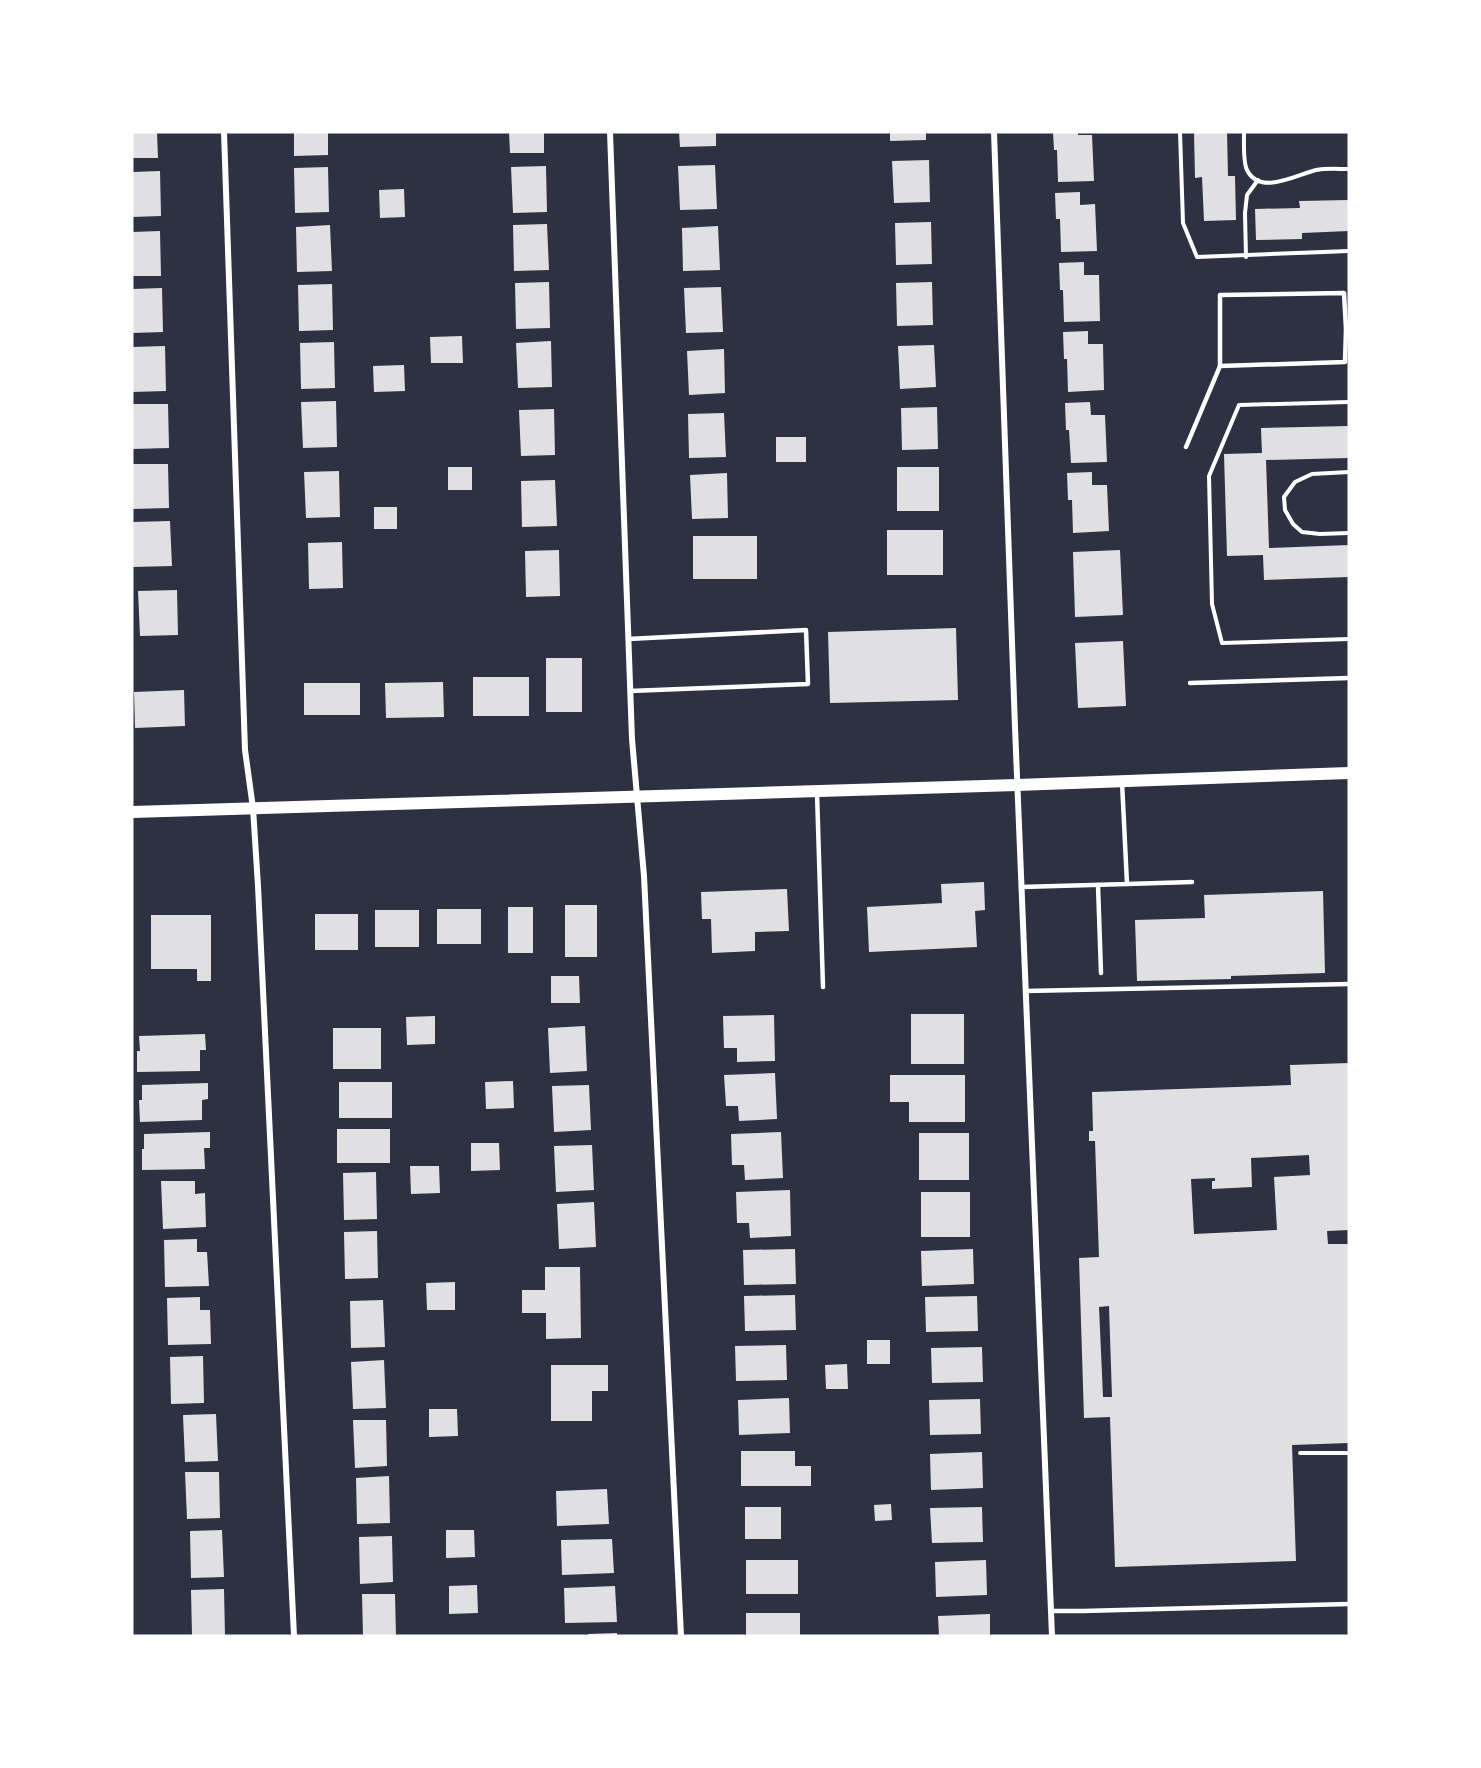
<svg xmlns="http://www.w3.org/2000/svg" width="1481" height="1768" font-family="Mulish,sans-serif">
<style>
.building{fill:#e0e0e3;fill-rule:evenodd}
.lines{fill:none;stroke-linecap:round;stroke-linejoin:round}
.path{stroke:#fff;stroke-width:4}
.service{stroke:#fff;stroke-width:4.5}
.minor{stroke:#fff;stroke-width:6}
.secondary{stroke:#fff;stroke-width:12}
</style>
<rect width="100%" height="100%" fill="#2d3142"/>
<g class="building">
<path d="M132 132H157L158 158H132Z"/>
<path d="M294 132H328V155L294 156Z"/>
<path d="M509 132H544V153H510Z"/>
<path d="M679 132H716V146L680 147Z"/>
<path d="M890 132H926V140L890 141Z"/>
<path d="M1053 132H1078V135H1092L1094 181 1058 182 1057 150H1054Z"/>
<path d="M1194 132H1227L1228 176H1235L1236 220 1204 221 1202 177 1195 178Z"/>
<path d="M929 160 930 202 894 203 892 161Z"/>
<path d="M715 165 717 209 680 210 678 166Z"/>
<path d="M546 166 547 212 513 213 511 167Z"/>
<path d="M328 167 329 212 295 213 294 168Z"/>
<path d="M160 171 161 216 132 217V172Z"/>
<path d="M404 189 405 217 380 218 379 190Z"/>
<path d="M1080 192V205L1095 204 1097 251 1061 252 1060 219H1056L1055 193Z"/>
<path d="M1349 200V231L1302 233V239L1256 240 1255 209 1300 208 1299 201Z"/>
<path d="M931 222 932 264 896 265 895 223Z"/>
<path d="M547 224 549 270 514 271 513 225Z"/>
<path d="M330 225 332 271 297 272 296 227Z"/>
<path d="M718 226 720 270 683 271 682 228Z"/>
<path d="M160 231 161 276H132V232Z"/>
<path d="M1084 262V275H1099L1100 321 1064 322 1063 290H1060L1059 263Z"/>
<path d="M549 282 550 328 516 329 515 283Z"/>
<path d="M932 282 933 325 897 326 896 283Z"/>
<path d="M332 284 333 330 299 331 298 285Z"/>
<path d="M721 287 723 332 686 333 684 288Z"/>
<path d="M162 288 163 332 132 333V289Z"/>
<path d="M1088 331V344H1103L1104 390 1068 392 1067 359H1064L1063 332Z"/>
<path d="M462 336 463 363H431L430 337Z"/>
<path d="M551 341 552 387 518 388 516 343Z"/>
<path d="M334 342 335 388 301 389 300 343Z"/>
<path d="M934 345 936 387 900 389 898 346Z"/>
<path d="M165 346 166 391 132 392V347Z"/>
<path d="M724 349 725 393 689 395 687 351Z"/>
<path d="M404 365 405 391 374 392 373 366Z"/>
<path d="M336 401 337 447 303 448 301 402Z"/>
<path d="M1090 402 1091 415H1105L1107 462 1071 463 1069 430H1066L1065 403Z"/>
<path d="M132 404H168L169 448 132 449Z"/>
<path d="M937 407 938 449 902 450 901 408Z"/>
<path d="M554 409 555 455 521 456 519 410Z"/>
<path d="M724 413 726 457 689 458 688 414Z"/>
<path d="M1349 426V458L1266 460 1269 548 1349 545V577L1264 580 1263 555 1227 556 1224 454 1262 453 1261 428Z"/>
<rect x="776" y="437" width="30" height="25"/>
<path d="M132 464H168L169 508 132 509Z"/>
<rect x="448" y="467" width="24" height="23"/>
<rect x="897" y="467" width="42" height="44"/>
<path d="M339 471 340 517 306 518 304 472Z"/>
<path d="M1092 472V485H1107L1109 531 1073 533 1072 500H1068L1067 473Z"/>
<path d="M727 473 728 518 692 519 690 475Z"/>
<path d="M555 480 557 526 522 527 521 481Z"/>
<rect x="374" y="507" width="23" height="22"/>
<path d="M170 521 172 566 133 567 132 522Z"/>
<rect x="887" y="530" width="56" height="45"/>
<rect x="693" y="536" width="64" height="43"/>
<path d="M342 542 343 588 309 589 308 543Z"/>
<path d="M559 550 560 596 526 597 525 551Z"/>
<path d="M1120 550 1123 615 1075 617 1073 552Z"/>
<path d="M177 590 178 635 140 636 138 591Z"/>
<path d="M956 628 958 700 830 703 828 632Z"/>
<path d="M1123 641 1126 706 1078 708 1075 643Z"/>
<rect x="546" y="658" width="36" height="54"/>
<rect x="473" y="677" width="56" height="39"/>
<path d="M443 682 444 717 386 718 385 683Z"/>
<rect x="304" y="683" width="56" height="32"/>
<path d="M184 690 185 726 135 728 134 692Z"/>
<path d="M984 882 985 910 975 911 977 947 869 952 867 907 942 903 941 884Z"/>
<path d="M787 889 789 931 755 932V951L712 953 711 919H702L701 892Z"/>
<path d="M1323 891 1325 973 1231 976V979L1137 981 1135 920 1205 918 1204 895Z"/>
<rect x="565" y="905" width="32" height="52"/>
<rect x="508" y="907" width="25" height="46"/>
<rect x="437" y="909" width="44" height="35"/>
<rect x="375" y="910" width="44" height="37"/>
<rect x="315" y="914" width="43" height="36"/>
<path d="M151 915H211V981H197V969H151Z"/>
<path d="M551 976H579L580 1003H551Z"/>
<rect x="911" y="1014" width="53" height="50"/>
<path d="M774 1015 775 1061 737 1062V1048H724L723 1016Z"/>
<path d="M435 1016V1044L407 1045 406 1017Z"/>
<path d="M585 1026 587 1071 550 1073 548 1028Z"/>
<rect x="333" y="1028" width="48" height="41"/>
<path d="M205 1034 206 1050H200V1071L137 1072V1051H140L139 1036Z"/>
<path d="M1349 1063V1230L1327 1231 1328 1244H1349V1443L1292 1445 1296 1561 1115 1567 1110 1417 1084 1418 1079 1258 1099 1257 1095 1141H1089V1131H1093L1092 1092 1291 1085 1290 1065ZM1309 1155 1310 1175 1274 1177 1277 1230 1194 1234 1191 1179 1215 1178V1181H1212V1189L1252 1187 1251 1158ZM1109 1306 1112 1397H1103L1099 1307Z"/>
<path d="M775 1073 777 1119 739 1121 738 1106H726L724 1075Z"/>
<path d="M890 1075H965V1122H909V1102H890Z"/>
<path d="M513 1081 514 1108 486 1109 485 1082Z"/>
<rect x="339" y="1082" width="53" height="36"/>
<path d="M208 1083V1099L202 1100V1120L140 1122 139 1100H142V1085Z"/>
<path d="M589 1085 591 1130 554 1132 552 1086Z"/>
<rect x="337" y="1129" width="53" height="34"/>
<path d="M210 1132V1148H204L205 1169 142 1170V1149H144V1134Z"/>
<path d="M781 1132 783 1178 745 1180 744 1165H732L731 1134Z"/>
<rect x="919" y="1133" width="50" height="47"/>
<path d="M471 1143H499L500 1170 471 1171Z"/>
<path d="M592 1145 594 1190 556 1192 554 1146Z"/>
<path d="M410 1166H439L440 1193 411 1194Z"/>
<path d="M376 1172 377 1219 344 1220 343 1173Z"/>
<path d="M161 1181H195V1194L205 1193 206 1227 163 1229Z"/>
<path d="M790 1190 791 1236 750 1238 749 1223H737L736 1192Z"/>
<rect x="921" y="1192" width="49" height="45"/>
<path d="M594 1202 596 1247 559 1249 557 1204Z"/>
<path d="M377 1231 378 1278 345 1279 344 1232Z"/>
<path d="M197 1239V1252H207L209 1286 165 1287 164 1240Z"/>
<path d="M795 1249 796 1284 744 1285 743 1250Z"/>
<path d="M973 1249 974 1284 922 1286 921 1251Z"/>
<path d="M545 1267H580L581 1338 546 1339V1313H522V1290H545Z"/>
<path d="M455 1282V1310H427L426 1283Z"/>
<path d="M795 1295 796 1330 745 1331 744 1296Z"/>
<path d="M977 1296 978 1331 926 1332 925 1297Z"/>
<path d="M200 1297V1310H210L211 1344 168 1345 167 1298Z"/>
<path d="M383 1300 385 1347 351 1348 350 1301Z"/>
<rect x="867" y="1340" width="23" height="24"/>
<path d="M786 1345 787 1380 736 1381 735 1346Z"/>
<path d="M982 1347 983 1382 932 1383 931 1348Z"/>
<path d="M203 1356 204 1403 171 1404 170 1357Z"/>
<path d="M384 1360 386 1408 353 1409 351 1362Z"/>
<path d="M847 1364 848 1389H826L825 1365Z"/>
<path d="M551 1365H608V1391H592V1421H551Z"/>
<path d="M789 1398 790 1433 739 1435 738 1400Z"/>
<path d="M980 1399 981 1434 930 1435 929 1400Z"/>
<path d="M429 1409H457L458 1436 429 1437Z"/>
<path d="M216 1414 218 1461 185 1462 183 1415Z"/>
<path d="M353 1420H386L387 1466 355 1468Z"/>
<path d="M741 1451H795V1466H811V1486H741Z"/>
<path d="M982 1452 983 1488 931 1490 930 1454Z"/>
<path d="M185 1472H219L220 1518 187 1519Z"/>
<path d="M389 1476 390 1523 357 1524 356 1478Z"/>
<path d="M607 1489 609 1524 557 1526 556 1491Z"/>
<path d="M891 1504 892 1520 875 1521 874 1505Z"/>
<rect x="745" y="1507" width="36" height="32"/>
<path d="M982 1507 983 1542 932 1543 930 1508Z"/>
<path d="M222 1530 224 1577 191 1578 190 1531Z"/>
<path d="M446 1530H474L475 1557 446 1558Z"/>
<path d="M392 1536 393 1582 360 1584 359 1537Z"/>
<path d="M612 1539 614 1573 562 1575 561 1540Z"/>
<rect x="746" y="1560" width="52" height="34"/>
<path d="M986 1560 987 1595 936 1597 935 1562Z"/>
<path d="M477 1585 478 1613 449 1614V1586Z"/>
<path d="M615 1586 617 1622 565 1623 564 1588Z"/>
<path d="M224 1589 225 1636H192L191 1590Z"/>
<path d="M362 1594H395L396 1636H363Z"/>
<rect x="746" y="1613" width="54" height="23"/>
<path d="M990 1614V1636H939L938 1616Z"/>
<path d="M617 1633V1636H589L588 1634Z"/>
</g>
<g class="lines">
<g class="path">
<path d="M1180 132 1183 223 1197 257 1349 251"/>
<path d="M1244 132C1244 142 1243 162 1247 170 1260 196 1296 175 1316 170 1326 168 1338 169 1349 169"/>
<path d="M1246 257 1245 213 1247 195 1258 180"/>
<path d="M1349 402 1239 405 1209 476 1212 604 1222 643 1349 639"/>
<path d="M1349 472 1312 474 1295 482 1284 497 1285 510 1293 524 1302 532 1320 534 1349 533"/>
<path d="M1300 1453H1349"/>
</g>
<g class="service">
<path d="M1220 366V295L1344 293 1346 329"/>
<path d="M1186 447 1220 366 1345 362 1346 329H1349"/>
<path d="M628 639 806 630 808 684 630 691"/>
<path d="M1190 683 1349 678"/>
<path d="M817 793 823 987"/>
<path d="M1127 884 1192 882"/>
<path d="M1098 885 1101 973"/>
<path d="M1021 887 1127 884 1122 782"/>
<path d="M1026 991 1349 984"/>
<path d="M1051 1611H1083L1349 1604"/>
</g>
<g class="minor">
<path d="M224 132 245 750 253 808 258 886 294 1636"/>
<path d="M610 132 632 739 644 876 681 1636"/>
<path d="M994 132 1015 727 1052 1636"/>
</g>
<path class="secondary" d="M132 812 1017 785 1349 773"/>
</g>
<rect width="1481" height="1768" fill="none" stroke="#ffffff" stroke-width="267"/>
</svg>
